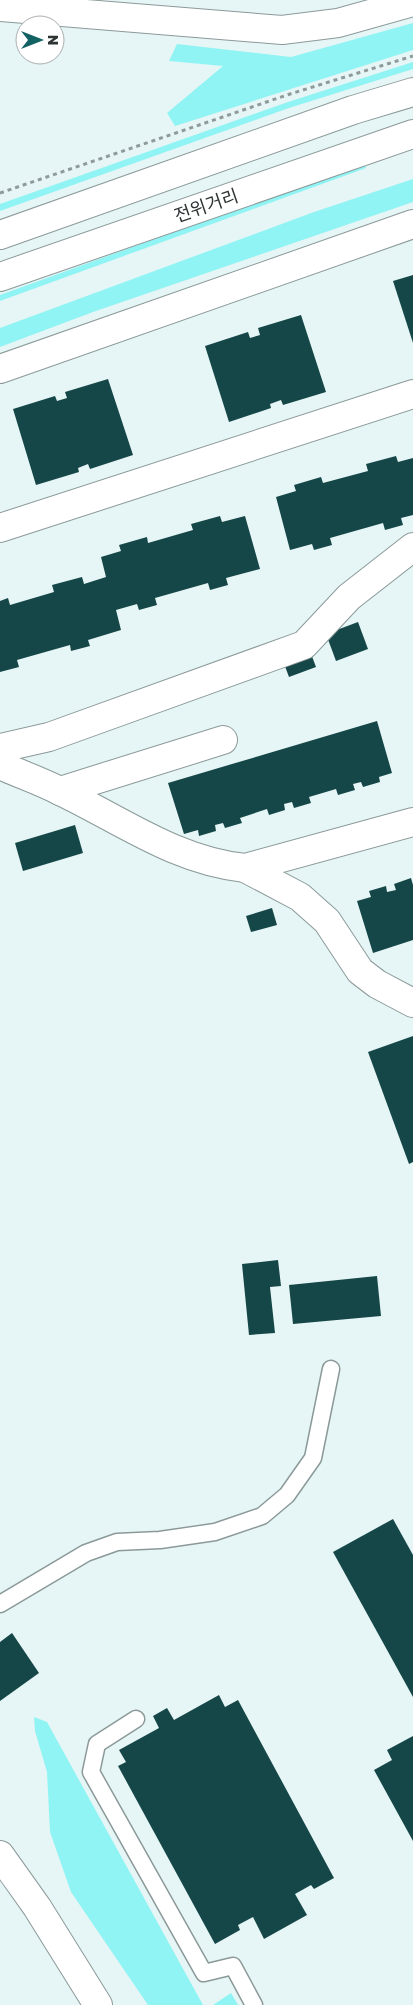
<svg xmlns="http://www.w3.org/2000/svg" width="413" height="2005" font-family="'Golos Text','Noto Sans KR',sans-serif">
<style>
.green{fill:#91f4f4}
.building{fill:#164748}
.lines{fill:none;stroke-linecap:round;stroke-linejoin:round}
.service-casing{stroke:#8b9999;stroke-width:19}
.minor-casing{stroke:#8b9999;stroke-width:30}
.primary-casing{stroke:#8b9999;stroke-width:30}
.path{stroke:#8f9a9a;stroke-width:3;stroke-dasharray:4 4;stroke-linecap:butt}
.service{stroke:#fff;stroke-width:16}
.minor{stroke:#fff;stroke-width:28}
.primary{stroke:#fff;stroke-width:28}
.labels{text-anchor:middle;dominant-baseline:central;stroke-width:5;stroke-linejoin:round;paint-order:stroke}
.street-label{font-size:18px;fill:#2e3434;stroke:#fff}
</style>
<rect width="100%" height="100%" fill="#e6f5f5"/>
<g class="green">
<path d="M413 23V50L175 126 167 113 223 66 169 61 177 44 291 57Z"/>
<path d="M413 62V69L289 108 0 211V204L17 198 288 102Z"/>
<path d="M364 163 366 168 0 301V295Z"/>
<path d="M413 179V202L93 312 0 347V328L314 212Z"/>
<path d="M34 1717 47 1722 203 2005H148L71 1892 50 1832 47 1772 35 1731Z"/>
<path d="M231 1993 238 2005H213Z"/>
</g>
<g class="building">
<path d="M413 275V343L393 281Z"/>
<path d="M301 315 326 392 283 405 281 400 270 404 271 408 229 422 205 346 248 332 250 338 260 335 258 328Z"/>
<path d="M108 379 133 455 90 469 88 464 78 468 79 472 36 485 13 409 55 396 57 401 67 398 65 392Z"/>
<path d="M396 456 398 462 413 458V515L401 518 403 525 385 530 383 523 330 538 332 545 314 550 312 544 290 550 276 497 296 491 294 485 321 477 323 483 368 471 366 464Z"/>
<path d="M220 516 222 522 245 516 260 569 226 578 228 585 210 590 208 583 155 598 157 605 139 610 137 604 116 610 121 630 88 640 90 646 71 651 70 645 17 660 19 667 0 672V601L8 598 10 605 54 592 52 585 82 577 84 584 106 577 101 557 121 551 119 545 147 537 148 543 193 530 191 524Z"/>
<path d="M358 622 368 649 336 661 326 634Z"/>
<path d="M310 651 316 667 289 677 283 661Z"/>
<path d="M377 721 392 773 379 777 380 782 363 787 361 782 353 784 355 790 338 795 336 789 309 797 311 803 294 808 292 802 284 804 285 810 269 815 267 809 240 818 242 823 225 828 223 823 215 825 216 831 199 836 198 830 184 834 168 783Z"/>
<path d="M75 825 83 853 23 871 15 843Z"/>
<path d="M411 878 413 885V940L373 953 357 901 371 897 369 891 386 886 387 892 396 890 394 884Z"/>
<path d="M272 908 277 925 251 932 246 916Z"/>
<path d="M413 1036V1162L409 1164 368 1052Z"/>
<path d="M278 1260 281 1286 270 1287 275 1333 249 1335 242 1264Z"/>
<path d="M377 1276 381 1316 293 1324 289 1285Z"/>
<path d="M393 1519 413 1555V1697L333 1552Z"/>
<path d="M12 1633 39 1673 0 1701V1642Z"/>
<path d="M219 1695 225 1707 238 1700 334 1878 314 1889 311 1885 295 1894 307 1915 264 1939 253 1917 238 1925 240 1930 215 1944 118 1766 126 1762 119 1750 159 1728 153 1716 167 1708 174 1720Z"/>
<path d="M413 1736V1841L374 1770 392 1760 387 1750Z"/>
</g>
<g class="lines">
<g class="service-casing">
<g id="service">
<path d="M0 1604 86 1553 117 1542 160 1540 215 1532 262 1516 287 1495 313 1458 331 1369"/>
<path d="M136 1719 97 1744 91 1772 204 1973 233 1966 254 2005"/>
</g>
</g>
<g class="minor-casing">
<g id="minor">
<path d="M0 7 282 30 338 23 413 2"/>
<path d="M0 369 413 224"/>
<path d="M0 528 413 394"/>
<path d="M0 748 49 737 304 645 349 597 413 547"/>
<path d="M0 765C20 774 40 781 60 791 121 820 176 861 245 868L413 822"/>
<path d="M60 791 223 740"/>
<path d="M245 868 300 897 327 921 360 971 377 984 413 1003"/>
<path d="M0 1855 37 1907 98 2005"/>
</g>
</g>
<g class="primary-casing">
<g id="primary">
<path d="M0 235 353 110 413 92"/>
<path d="M0 277 413 134"/>
</g>
</g>
<path class="path" d="M0 193 290 94 413 56"/>
<use href="#service" class="service"/>
<use href="#minor" class="minor"/>
<use href="#primary" class="primary"/>
</g>
<g class="labels">
<g class="street-label">
<text transform="translate(206 205) rotate(-19)">전위거리</text>
</g>
</g>
<g transform="translate(40 40) rotate(90)"><circle r="24" fill="#ffffff" stroke="#abaeae"/>
<path d="M0-4L9 19L0 12L-9 19Z" fill="#126263"/>
<text y="-8" font-size="14" font-weight="bold" text-anchor="middle" fill="#2e3434">N</text>
</g>
</svg>
